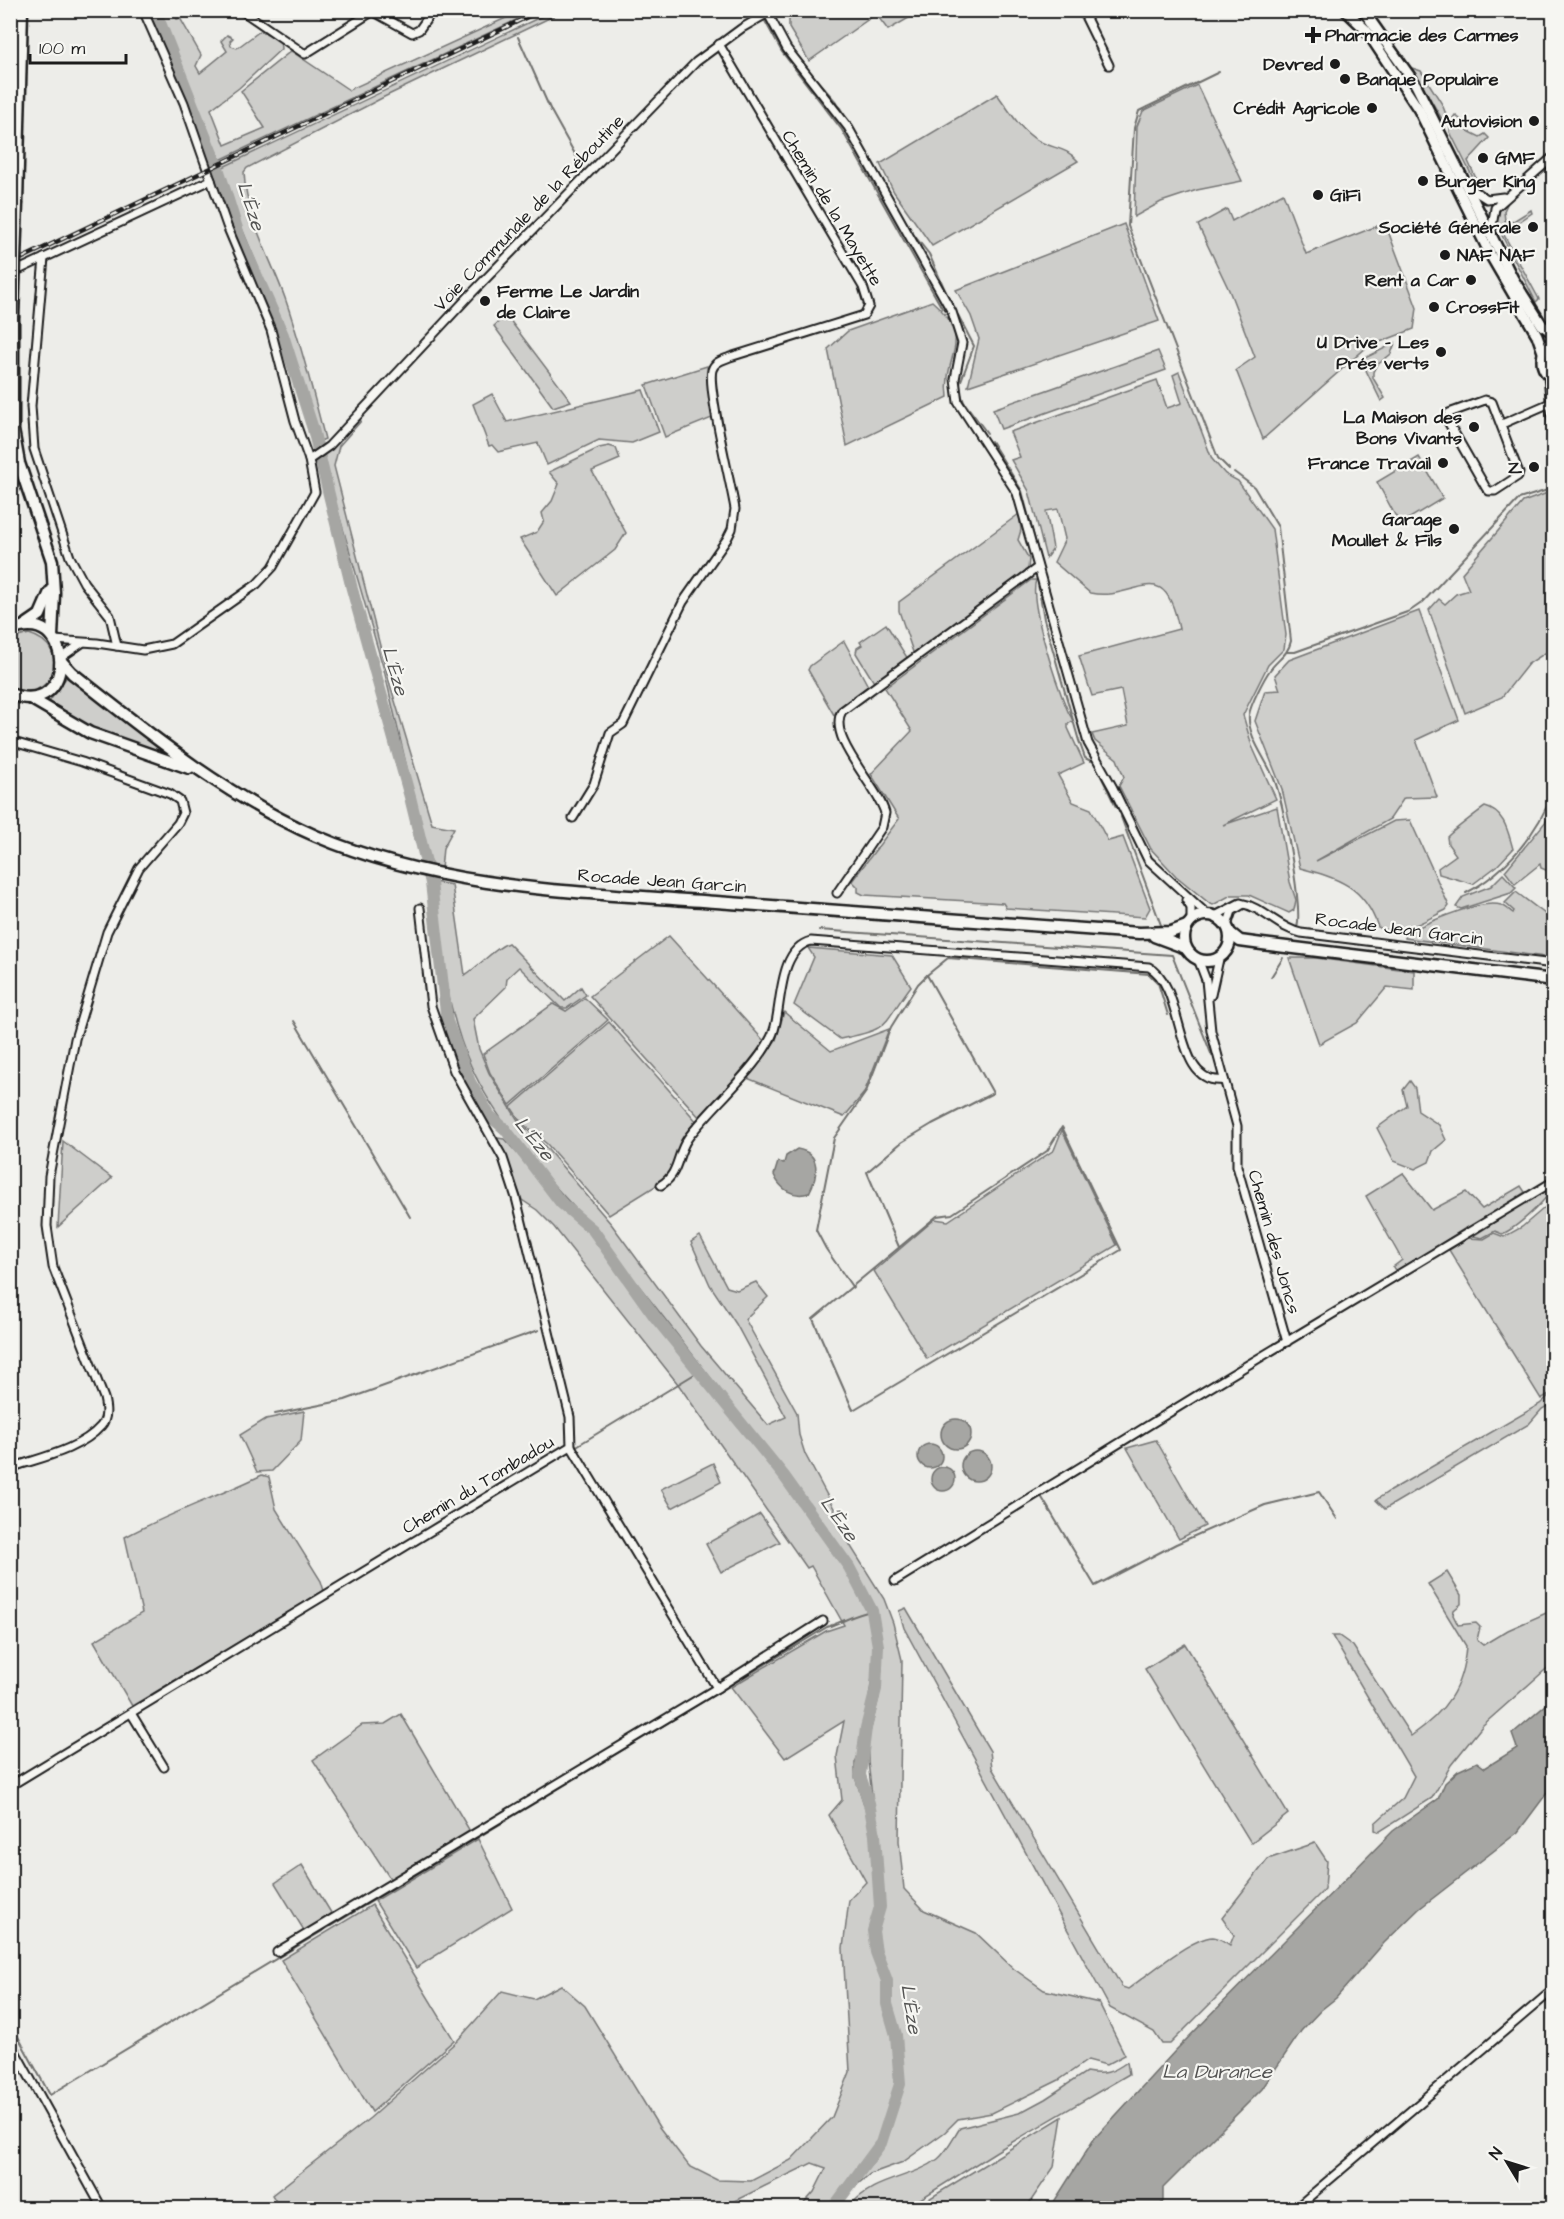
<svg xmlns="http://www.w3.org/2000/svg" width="1564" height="2219" font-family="'Architects Daughter',sans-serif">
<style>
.green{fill:#cececb;stroke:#757574;stroke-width:1.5}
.water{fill:#a6a6a3;stroke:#6f6f6d;stroke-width:1.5}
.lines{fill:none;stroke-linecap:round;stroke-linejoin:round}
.stream{stroke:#6f6f6d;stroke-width:2}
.river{stroke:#a6a6a3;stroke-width:12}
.minor-casing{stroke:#1c1c1c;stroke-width:11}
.secondary-casing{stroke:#1c1c1c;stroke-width:14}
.primary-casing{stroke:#1c1c1c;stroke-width:15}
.minor{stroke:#f6f6f2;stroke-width:7}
.secondary{stroke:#f6f6f2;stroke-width:9}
.primary{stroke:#f6f6f2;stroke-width:10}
.rail-casing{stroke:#1c1c1c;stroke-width:4.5}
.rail{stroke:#f6f6f2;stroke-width:2;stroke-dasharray:7;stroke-linecap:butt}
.primary-bridge-casing{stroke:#1c1c1c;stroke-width:15;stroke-linecap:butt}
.primary-bridge{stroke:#f6f6f2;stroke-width:10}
.poi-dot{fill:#1c1c1c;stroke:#f6f6f2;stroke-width:2}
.labels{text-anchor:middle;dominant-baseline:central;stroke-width:4.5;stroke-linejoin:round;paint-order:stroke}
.poi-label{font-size:18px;font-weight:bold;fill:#1c1c1c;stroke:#f6f6f2;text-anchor:end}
.street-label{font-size:18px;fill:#1c1c1c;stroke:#f6f6f2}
.water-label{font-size:20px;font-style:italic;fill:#535352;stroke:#f6f6f2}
</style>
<rect width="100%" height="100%" fill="#edede9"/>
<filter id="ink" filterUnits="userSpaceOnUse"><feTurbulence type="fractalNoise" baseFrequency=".0167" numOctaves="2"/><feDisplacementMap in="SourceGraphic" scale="12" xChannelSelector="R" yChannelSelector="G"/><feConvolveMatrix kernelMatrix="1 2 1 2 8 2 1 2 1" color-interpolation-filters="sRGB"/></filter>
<g filter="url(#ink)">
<g class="green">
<path d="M157 11H172L177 19 180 18 201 55 196 66 200 73 227 51 221 41 227 35 233 38 230 41 231 46 237 48 260 31 280 39 281 49 239 88 211 109 225 145 265 128 241 91 291 51 349 90 521 11H535L220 160Z"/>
<path d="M553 11H564L384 97 247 168 244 172C246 217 270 256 285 298 301 344 313 391 325 439L318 442 286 334 231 202 221 168Z"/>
<path d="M794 11V10L921 11 888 30 876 14 809 61 789 28V14Z"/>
<path d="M1412 68 1421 71 1442 104 1447 117 1443 121Z"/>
<path d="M1197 85 1242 181 1197 190 1161 202 1134 217 1137 126 1143 111Z"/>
<path d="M997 94C1009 110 1020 130 1037 140 1052 149 1067 147 1078 161L932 246 894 192 880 164Z"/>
<path d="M1455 115 1468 125V131L1480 137 1485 134 1489 138 1468 161 1481 189 1490 196 1478 188 1450 132V122Z"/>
<path d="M1283 193 1306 254 1385 223 1417 308 1414 329 1367 347 1263 439 1236 370 1255 357 1229 290 1198 225 1227 209 1232 221Z"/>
<path d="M1508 202 1504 211 1505 221 1512 222 1531 210 1532 213 1503 233 1539 299 1536 302 1496 224 1500 210Z"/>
<path d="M1124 224 1159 321 968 386 979 339 971 316 956 290Z"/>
<path d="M932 301C977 341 942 354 948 397L847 446 828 349 848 331Z"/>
<path d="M506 315 571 401 553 407 494 326Z"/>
<path d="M1395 343 1391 354 1376 366 1373 372V378L1385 398 1381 401 1361 360Z"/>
<path d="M1158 351 1166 370 1001 429 993 409Z"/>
<path d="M707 366 714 414 712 418 665 437 646 385Z"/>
<path d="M1179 372 1212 459 1225 474 1238 481 1272 529 1286 635 1284 649 1268 665 1243 715 1252 746 1276 799 1223 825 1277 807 1290 882 1296 900 1294 910 1289 913 1249 895H1231L1213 905 1209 903 1176 876 1151 849 1119 786 1124 777 1117 759 1095 741 1092 734 1128 726 1121 690 1092 696 1079 656 1179 629C1164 552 1136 603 1090 593L1054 562 1065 539 1058 509 1046 511 1053 548 1046 558 1029 491 1011 460 1020 457 1010 432 1157 380 1167 408 1182 403 1173 375Z"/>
<path d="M643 390 659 432 632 443 599 440 547 465 538 443 498 452 492 445 489 446 473 404 492 394 507 422Z"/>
<path d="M359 419 361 421 339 446 334 466 389 681 432 824 454 828 443 848 441 869 430 866 384 670 322 456Z"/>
<path d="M609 446 616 448 620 459 592 471 626 533 615 550 557 596 520 539 537 532 544 521 542 513 552 501 559 484 549 472 599 448Z"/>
<path d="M1419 457 1443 498 1400 524 1377 482Z"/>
<path d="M1553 491V648L1528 664 1502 697 1465 713 1429 610 1439 599 1445 604 1456 594 1469 590 1462 573 1523 502Z"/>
<path d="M1019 514 1021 530 1018 540 1029 559 1028 569 914 655 899 611V602Z"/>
<path d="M1031 580H1036C1028 602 1057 685 1067 709 1069 715 1071 715 1073 721L1068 724V728L1084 763 1058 775 1073 802 1091 809 1108 841 1123 837 1150 908 1145 917 1006 908 1003 903 864 895 858 892V887L852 881 899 819 871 774 912 731 885 688Z"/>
<path d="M1419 611 1459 720 1416 740 1437 797 1404 798 1390 819 1316 861 1394 821 1410 820 1449 906 1446 910C1425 920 1400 938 1378 927 1364 886 1338 878 1300 868L1282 789 1255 721 1265 691 1280 690 1275 675 1289 660Z"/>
<path d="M886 624 908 659 875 684 856 653 857 648 862 645 860 642Z"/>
<path d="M29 634C75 647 52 707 11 687V639Z"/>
<path d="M844 641 868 686 839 708 834 715 808 670 810 666Z"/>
<path d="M68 675 161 748 158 752 94 730 49 702Z"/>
<path d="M1553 802V873L1541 868 1540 864 1515 884 1505 871 1547 820Z"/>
<path d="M1485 807C1505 812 1508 832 1513 849L1497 866 1473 884 1439 874 1438 868 1456 855 1448 844 1447 837C1450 833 1483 808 1485 807Z"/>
<path d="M1503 874 1516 888 1511 893 1461 909 1456 907 1463 897 1491 886Z"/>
<path d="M433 882 452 885 465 975C481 965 493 949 508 943L565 1001 581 987 586 995 567 1008H561L519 967 507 978 506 987 473 1019 479 1049 489 1073 519 1122 543 1144 612 1225 701 1346 768 1425 786 1417 736 1324 710 1285 691 1242 700 1236 727 1287 737 1290 756 1282 768 1297 745 1319 797 1413 799 1435 805 1454 845 1529 850 1545 884 1599 893 1623 902 1660 899 1841 904 1889 924 1910 976 1933 1014 1969 1044 1990 1099 2003 1125 2055 1106 2065 1088 2060 1059 2080 992 2113 958 2119 945 2132 903 2162 870 2174 829 2208H800L814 2192 826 2168 812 2163 720 2208H280L272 2195 370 2118 457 2041 502 1991 534 1999 561 1985 585 2006 659 2127 689 2166 717 2180 751 2181 791 2160 832 2117 850 2072 843 1948 849 1900 866 1882 829 1815 842 1800 837 1756 844 1721 785 1758 731 1687 826 1631 844 1625 811 1566 807 1568 678 1384 554 1227 537 1210 522 1200 505 1156 496 1141 498 1138 504 1139 516 1152 567 1214 592 1232 657 1324 824 1533 857 1587 870 1613 876 1650 862 1745 855 1763V1777L869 1820 875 1881 882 1880 868 1762V1740L879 1697 882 1666 875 1615 862 1583 796 1487 593 1227C551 1184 495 1121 471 1066 447 1014 438 939 433 882Z"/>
<path d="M1516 892 1553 920V958L1405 938 1406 933C1427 923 1478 899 1501 905 1505 906 1509 910 1513 913L1514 911 1505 903Z"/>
<path d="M669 936 765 1042 701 1119 590 996Z"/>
<path d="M808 948 892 955 911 986C881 1026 892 1029 840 1039L794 1005 814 957Z"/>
<path d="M1289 958H1316L1414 971V990L1387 987 1357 1023 1319 1044Z"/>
<path d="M585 998 608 1020 510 1105 490 1073 483 1054 553 1004 566 1011Z"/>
<path d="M784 1012 831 1051 889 1029 864 1093 844 1117 747 1078 776 1040Z"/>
<path d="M609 1022 698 1123 684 1137 670 1177 609 1215 547 1144 521 1122 511 1107Z"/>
<path d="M1410 1081 1415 1088 1418 1111 1439 1125 1446 1140 1433 1151 1429 1162 1415 1169 1394 1161 1377 1128 1407 1106 1403 1090Z"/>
<path d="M1062 1130 1117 1245 927 1359 874 1271 935 1219 948 1221 1054 1150Z"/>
<path d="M63 1141 112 1178 58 1227Z"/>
<path d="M1403 1173 1432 1210 1466 1192 1482 1209 1521 1186 1525 1192 1471 1228 1464 1229 1396 1272 1393 1267 1402 1260 1366 1196Z"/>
<path d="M1553 1184C1553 1196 1515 1229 1502 1234L1495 1231 1482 1238 1473 1236Z"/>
<path d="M1550 1203 1554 1209V1391L1541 1399 1449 1250 1468 1238 1484 1239 1494 1233 1504 1237 1522 1227Z"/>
<path d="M1553 1392V1403L1542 1409 1529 1424 1385 1509 1376 1500 1388 1492 1540 1404Z"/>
<path d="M304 1411 301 1441 272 1471 257 1472 240 1435 266 1419Z"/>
<path d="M1156 1440 1205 1526 1179 1539 1127 1448Z"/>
<path d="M713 1463 721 1482 672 1508 661 1489Z"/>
<path d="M262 1475 269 1477 276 1509 321 1581 324 1591 132 1706 94 1641 142 1613 125 1537C169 1513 217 1497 262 1475Z"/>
<path d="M760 1514 780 1542 721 1572 706 1544Z"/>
<path d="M1447 1572 1461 1595V1604L1454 1610 1453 1615 1458 1625 1476 1623 1480 1627 1477 1640 1483 1645 1508 1630 1553 1610V1663L1483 1725 1451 1765 1432 1798 1379 1832 1375 1830V1823L1403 1798 1414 1776 1332 1636H1339L1353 1646 1411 1736C1445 1712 1463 1689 1466 1646L1428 1584Z"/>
<path d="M906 1608 990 1751 992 1768 1122 1987 1128 1989C1148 1975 1190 1938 1213 1937 1219 1937 1225 1942 1230 1945L1234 1935 1222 1918 1268 1859 1315 1843 1327 1861 1325 1889 1170 2044H1162L1154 2032 1110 2008 904 1628 899 1611Z"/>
<path d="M1185 1644 1288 1814 1251 1843 1145 1669Z"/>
<path d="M401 1714 471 1833 391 1880 313 1760 362 1725 385 1724Z"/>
<path d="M478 1839 512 1908 416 1968 375 1901Z"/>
<path d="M302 1865 333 1916 305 1932 275 1883Z"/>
<path d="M372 1905 454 2040 372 2112 281 1960Z"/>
<path d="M1127 2062 1129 2074 997 2151 906 2208H848C874 2176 911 2180 938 2159 947 2152 954 2137 960 2128L1019 2113 1045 2099 1086 2072C1104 2075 1112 2073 1127 2062Z"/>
<path d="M1062 2117 1054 2167 1026 2208H914Z"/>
</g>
<g class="water">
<path d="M797 1149C822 1153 818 1176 809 1193 793 1198 780 1189 774 1175L778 1162 784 1163 786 1156Z"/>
<circle cx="956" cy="1434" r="15"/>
<circle cx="930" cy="1456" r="12"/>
<circle cx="976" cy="1466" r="15"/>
<circle cx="943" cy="1479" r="12"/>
<path d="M1553 1699V1785L1518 1832 1419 1909 1384 1943 1336 1998 1321 2010 1301 2031 1262 2089 1163 2188V2201L1159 2208H1050L1094 2139 1175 2051 1393 1831 1438 1799 1445 1783 1458 1771 1477 1762 1485 1768 1517 1748 1512 1734Z"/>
</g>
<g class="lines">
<g class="stream">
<path d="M758 10 759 12"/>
<path d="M771 10 785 38"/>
<path d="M765 21 782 52 842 130 942 308"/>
<path d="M518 37 551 111 585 172"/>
<path d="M799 60 837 103 854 131"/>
<path d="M1219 72 1139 111 1134 128 1128 226 1218 458 1229 469"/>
<path d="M906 225 929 254 953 308"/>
<path d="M958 315 974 346 959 386"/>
<path d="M960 391 964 402 987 433"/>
<path d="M991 441 1022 491 1040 560"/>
<path d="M1234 472 1254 487 1278 527 1291 641C1288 655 1278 659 1270 670 1264 678 1250 706 1249 715 1247 737 1267 760 1274 779 1283 800 1303 909 1297 927"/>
<path d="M1038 584 1044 619 1079 741 1085 758 1091 761"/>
<path d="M1287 652H1295L1410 611 1423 602 1519 499 1554 488"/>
<path d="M1100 774 1116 807"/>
<path d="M1121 817 1161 925"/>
<path d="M1466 893C1505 873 1539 832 1554 789"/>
<path d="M819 930 1172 955 1212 1056"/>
<path d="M1271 977 1283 958"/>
<path d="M294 1021 410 1217"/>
<path d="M1062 1127 1121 1250 853 1410 813 1319 937 1216 952 1214 1047 1151Z"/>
<path d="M899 1247 867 1172 902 1142 932 1124 993 1093 927 975 948 958 1149 974 1158 983 1168 1015"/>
<path d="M853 1288 826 1249 816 1230 834 1138 866 1092 891 1027 918 984 927 975"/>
<path d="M275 1414 345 1400 539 1330"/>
<path d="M575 1447 698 1372"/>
<path d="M1041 1496 1095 1586 1176 1544 1265 1505 1319 1492 1337 1519"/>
<path d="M10 1791 570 1450"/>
<path d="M10 2022 50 2095 827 1627C843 1622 854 1614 872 1611"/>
</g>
<path class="river" d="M155 10 219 171 240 238 283 335 313 429 352 589 410 797 431 883 447 1021 470 1082 490 1116 505 1129 561 1203 593 1230 655 1317 784 1476 849 1567 872 1611 878 1646 876 1689 866 1728 860 1775 869 1803 875 1835 880 1907 873 1931 876 1952 887 1981V2004L896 2035 900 2084 881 2143 833 2208"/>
<g class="minor-casing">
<g id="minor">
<path d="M241 10 305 54 375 10"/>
<path d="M766 10 787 49 848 127 952 312 962 343 955 379 958 402 1017 493 1088 743 1113 788 1148 860 1208 915"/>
<path d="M1082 10 1109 65"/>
<path d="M1553 10 1554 11"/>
<path d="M374 12 412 33 419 30 433 10"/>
<path d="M1468 187 1487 199 1503 197"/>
<path d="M1491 233 1495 208 1554 156"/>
<path d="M44 258 31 406 34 449 70 557 84 583 110 616 117 646"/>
<path d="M12 273 211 180"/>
<path d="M1548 376 1554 443"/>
<path d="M1485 400 1492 402 1519 473 1518 476 1495 491H1489L1486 488 1447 420 1449 413Z"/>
<path d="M1502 424 1550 403"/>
<path d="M309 460 329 446 472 293 696 62 742 28 768 13"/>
<path d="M54 640 97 643 143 650 172 644 257 584 273 567 315 492 309 460 295 421 271 330 227 226 184 103 143 10"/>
<path d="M62 657 82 643"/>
<path d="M10 741 82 762 170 794 180 801 183 813 178 823 139 868 107 932 75 1039 49 1176 47 1226 53 1267 104 1398C106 1407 108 1418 101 1426 80 1450 39 1458 10 1468"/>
<path d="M573 818 594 784 610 733 623 724 683 602 727 539 732 529 735 509C731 484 707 387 712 370 715 361 723 360 730 357L864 315 869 306 863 287 719 44"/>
<path d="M837 893 882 827 885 813C878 786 826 738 842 711L1037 568"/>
<path d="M1186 900 1191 908V921"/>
<path d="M1215 916 1240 903C1263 907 1278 928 1301 933L1554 964"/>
<path d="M1227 926 1232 911 1242 905"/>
<path d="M1198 959 1206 980 1211 1031 1237 1126V1166L1287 1342"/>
<path d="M1211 995 1219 959"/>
<path d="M661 1185C680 1173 676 1155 688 1138 709 1109 764 1062 774 1030 782 1006 778 949 811 941L1149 967C1187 987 1172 1087 1224 1080"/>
<path d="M571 1446 717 1688"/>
<path d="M895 1581 1201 1393 1554 1181"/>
<path d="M131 1713 164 1767"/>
<path d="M10 1786 571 1446 570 1417 516 1198 503 1158 454 1071 431 1006 420 908"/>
<path d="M277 1952 717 1688 823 1621"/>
<path d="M10 2042 102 2208"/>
<path d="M1296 2208 1554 1989"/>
</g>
</g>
<g class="secondary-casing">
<g id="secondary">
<path d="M1345 10 1366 30 1419 110 1491 256 1537 335 1543 352"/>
<path d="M1363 10 1416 85 1513 279 1542 325 1554 334"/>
<path d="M1554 340C1538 352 1538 369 1554 380"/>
</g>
</g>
<g class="primary-casing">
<g id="primary">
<path d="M17 203 22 10"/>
<path d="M13 318V430L19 463 52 561 54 593 52 637"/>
<path d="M24 626 40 615 50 592"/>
<path d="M10 631C74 601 80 720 10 694"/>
<path d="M62 662 72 673C149 734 225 796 316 836 442 890 581 892 716 902 857 913 998 923 1139 933L1171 932 1187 926"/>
<path d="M30 698 90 733 189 768"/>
<circle cx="1207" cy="938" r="23"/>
<path d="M1230 933 1240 941 1262 944 1554 980"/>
<path d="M1154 936 1186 948"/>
</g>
</g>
<use href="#minor" class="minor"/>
<use href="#secondary" class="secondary"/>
<use href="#primary" class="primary"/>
<g class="rail-casing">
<path id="rail" d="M10 264 542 10"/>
</g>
<use href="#rail" class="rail"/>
<g class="primary-bridge-casing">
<path id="primary-bridge" d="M13 318 17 203"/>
</g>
<use href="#primary-bridge" class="primary-bridge"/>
</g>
</g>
<g class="poi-dot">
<path d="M1310 26h6v6h6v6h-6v6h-6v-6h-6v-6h6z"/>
<circle cx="1335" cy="64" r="6"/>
<circle cx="1345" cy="79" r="6"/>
<circle cx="1372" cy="108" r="6"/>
<circle cx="1534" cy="121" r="6"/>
<circle cx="1483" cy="158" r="6"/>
<circle cx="1423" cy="181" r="6"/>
<circle cx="1318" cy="195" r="6"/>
<circle cx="1533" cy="227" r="6"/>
<circle cx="1445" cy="255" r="6"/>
<circle cx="1471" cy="280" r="6"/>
<circle cx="485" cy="301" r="6"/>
<circle cx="1434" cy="307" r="6"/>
<circle cx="1441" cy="352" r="6"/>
<circle cx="1474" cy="427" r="6"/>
<circle cx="1443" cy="463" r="6"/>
<circle cx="1534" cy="467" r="6"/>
<circle cx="1454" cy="529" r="6"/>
</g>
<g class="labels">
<g class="poi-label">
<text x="1325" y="35" text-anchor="start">Pharmacie des Carmes</text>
<text x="1323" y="64">Devred</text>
<text x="1357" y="79" text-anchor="start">Banque Populaire</text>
<text x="1360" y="108">Crédit Agricole</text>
<text x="1522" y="121">Autovision</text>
<text x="1495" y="158" text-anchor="start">GMF</text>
<text x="1435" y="181" text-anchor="start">Burger King</text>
<text x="1330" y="195" text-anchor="start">GiFi</text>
<text x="1521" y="227">Société Générale</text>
<text x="1457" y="255" text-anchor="start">NAF NAF</text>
<text x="1459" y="280">Rent a Car</text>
<text x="497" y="291" text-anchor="start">Ferme Le Jardin<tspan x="497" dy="21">de Claire</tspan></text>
<text x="1446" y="307" text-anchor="start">CrossFit</text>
<text x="1429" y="342">U Drive - Les<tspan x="1429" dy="21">Prés verts</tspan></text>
<text x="1462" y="417">La Maison des<tspan x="1462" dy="21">Bons Vivants</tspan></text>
<text x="1431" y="463">France Travail</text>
<text x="1522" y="467">Z</text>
<text x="1442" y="519">Garage<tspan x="1442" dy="21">Moullet &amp; Fils</tspan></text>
</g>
<g class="street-label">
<text transform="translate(832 208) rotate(59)">Chemin de la Mayette</text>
<text transform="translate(529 213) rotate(-46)">Voie Communale de la Réboutine</text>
<text transform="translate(662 881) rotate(4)">Rocade Jean Garcin</text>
<text transform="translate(1399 929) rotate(7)">Rocade Jean Garcin</text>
<text transform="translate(1274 1242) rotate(74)">Chemin des Joncs</text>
<text transform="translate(478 1485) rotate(-31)">Chemin du Tombadou</text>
</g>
<g class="water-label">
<text transform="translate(251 206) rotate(72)">L'Èze</text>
<text transform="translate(395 671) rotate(74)">L'Èze</text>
<text transform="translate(534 1139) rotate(51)">L'Èze</text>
<text transform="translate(839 1519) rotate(55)">L'Èze</text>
<text transform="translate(911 2009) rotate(81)">L'Èze</text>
<text x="1217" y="2072">La Durance</text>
</g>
</g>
<rect width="1564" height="2219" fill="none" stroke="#f6f6f2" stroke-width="36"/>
<rect x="18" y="18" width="1528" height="2183" fill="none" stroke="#1c1c1c" stroke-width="2" filter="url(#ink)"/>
<g transform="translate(1507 2162) rotate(308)" stroke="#f6f6f2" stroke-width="4.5" paint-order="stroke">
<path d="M0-4.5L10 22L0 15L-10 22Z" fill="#1c1c1c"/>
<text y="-9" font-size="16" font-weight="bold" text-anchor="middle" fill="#1c1c1c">N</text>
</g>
<path d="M30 54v9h96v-9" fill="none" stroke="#1c1c1c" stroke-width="3"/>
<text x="39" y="54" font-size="18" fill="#1c1c1c" stroke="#f6f6f2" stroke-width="4.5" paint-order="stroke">100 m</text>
</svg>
